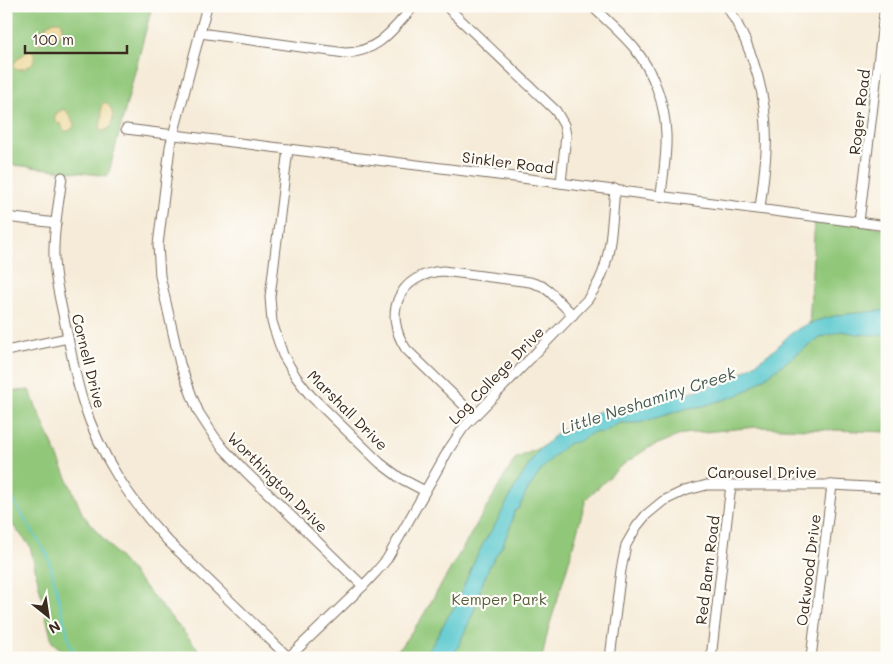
<svg xmlns="http://www.w3.org/2000/svg" width="893" height="664" font-family="Mali,sans-serif">
<style>
.green{fill:#91c779;stroke:#66784c}
.sand{fill:#eeda9e;stroke:#94825e}
.water{fill:#5cc9cf;stroke:#4c7a76}
.lines{fill:none;stroke-linecap:round;stroke-linejoin:round}
.stream{stroke:#5cc9cf;stroke-width:2}
.minor-casing{stroke:#7c6e5f;stroke-width:11}
.minor{stroke:#fff;stroke-width:9}
.labels{text-anchor:middle;dominant-baseline:central;stroke-width:4.5;stroke-linejoin:round;paint-order:stroke}
.street-label{font-size:15px;fill:#3b2a1e;stroke:#fdfcf7}
.park-label{font-size:15px;fill:#555939;stroke:#fdfcf7}
.water-label{font-size:16px;font-style:italic;fill:#455a53;stroke:#fdfcf7}
</style>
<rect width="100%" height="100%" fill="#fdfcf7"/>
<filter id="ink" filterUnits="userSpaceOnUse"><feTurbulence type="fractalNoise" baseFrequency=".02" numOctaves="2"/><feDisplacementMap in="SourceGraphic" scale="10" xChannelSelector="R" yChannelSelector="G"/><feConvolveMatrix kernelMatrix="1 2 1 2 8 2 1 2 1" color-interpolation-filters="sRGB"/></filter>
<filter id="wash" filterUnits="userSpaceOnUse"><feTurbulence type="fractalNoise" baseFrequency=".0096" numOctaves="4" result="noise"/><feDisplacementMap in="SourceGraphic" scale="20" xChannelSelector="R" yChannelSelector="G"/><feGaussianBlur stdDeviation="1.12" result="paint"/><feColorMatrix in="noise" values="0 0 0 0 0 0 0 0 0 0 0 0 0 0 0 0 0 1.4 0 .05"/><feComposite in="paint" operator="in"/></filter>
<g filter="url(#wash)">
<rect width="100%" height="100%" fill="#f6ebd8"/>
<g class="green">
<path d="M6 6H152L108 176 6 164Z"/>
<path d="M815 216 887 229V432L756 427 683 434 648 448 621 466 586 499 567 568 548 630 542 658H392L421 619 515 459 599 420 738 380 809 329Z"/>
<path d="M29 390 83 515 206 658H71L52 642 30 546 6 517V392Z"/>
</g>
<g class="sand">
<path d="M54 21H60L62 23C63 37 60 35 50 38 46 39 42 42 38 44L35 41C38 32 46 25 54 21Z"/>
<path d="M30 51 34 53C37 65 25 70 15 69L13 67C15 59 23 54 30 51Z"/>
<path d="M104 102C112 105 115 117 111 125 110 128 107 130 104 131H101L100 127 102 116 101 106Z"/>
<path d="M64 109 68 113 74 124V126L69 131H65L63 129 61 124 57 123 54 118 58 112Z"/>
</g>
<path class="water" d="M887 310V335L857 334 842 331 822 337 802 350 751 388 736 396 703 406 689 408 662 416 639 423H620L602 433 594 432 577 442 569 443 554 456 542 469 527 491 519 508 514 512 512 522 502 546 490 565 481 587 474 611 453 658H425L443 625 456 604 474 562 484 542 495 525 515 487 537 452 561 430 584 418 605 409 612 410 652 400 670 398 731 380 756 363 775 349 789 335 801 327 819 320 838 315Z"/>
<g class="lines">
<path class="stream" d="M6 495 12 499 48 556 71 648 79 658"/>
</g>
</g>
<g filter="url(#ink)">
<g class="lines">
<g class="minor-casing">
<g id="minor">
<path d="M207 6 170 147 158 245 160 276 180 364 193 399 199 413 214 436 224 449 246 472 363 586"/>
<path d="M446 6 556 111 564 125 566 135 561 183"/>
<path d="M592 6C606 20 623 34 635 49 654 73 665 104 666 134 667 155 663 175 661 195"/>
<path d="M727 6C754 49 769 101 766 152 765 171 762 190 760 209"/>
<path d="M200 33 345 53C379 52 393 29 414 6"/>
<path d="M126 129 514 177 887 226"/>
<path d="M288 149 270 297 272 322 283 355 296 377 310 395 380 463 400 478 425 491"/>
<path d="M62 177C59 203 53 230 54 257 54 279 61 302 65 324 71 350 75 377 83 402 101 457 129 499 168 541L288 657"/>
<path d="M6 217 56 223"/>
<path d="M859 222 885 6"/>
<path d="M6 351 68 338"/>
<path d="M475 416 406 349C382 313 399 274 443 271L530 282 542 286 550 292 573 315"/>
<path d="M6 651 8 658"/>
<path d="M288 658 363 586 376 572 387 559 449 449 464 427 588 299C592 292 597 286 600 279 612 254 612 216 615 189"/>
<path d="M610 658 621 570 626 545 637 526 646 515 663 501 684 491 707 485H832L887 488"/>
<path d="M711 658 731 485"/>
<path d="M811 658 832 485"/>
</g>
</g>
<use href="#minor" class="minor"/>
</g>
</g>
<g class="labels">
<g class="street-label">
<text transform="translate(859 112) rotate(-83)">Roger Road</text>
<text transform="translate(508 162) rotate(7)">Sinkler Road</text>
<text transform="translate(89 361) rotate(76)">Cornell Drive</text>
<text transform="translate(496 375) rotate(-46)">Log College Drive</text>
<text transform="translate(348 410) rotate(45)">Marshall Drive</text>
<text x="762" y="472">Carousel Drive</text>
<text transform="translate(278 482) rotate(45)">Worthington Drive</text>
<text transform="translate(707 570) rotate(-83)">Red Barn Road</text>
<text transform="translate(808 570) rotate(-83)">Oakwood Drive</text>
</g>
<g class="park-label">
<text x="499" y="599">Kemper Park</text>
</g>
<g class="water-label">
<text transform="translate(648 400) rotate(-18)">Little Neshaminy Creek</text>
</g>
</g>
<rect width="893" height="664" fill="none" stroke="#fdfcf7" stroke-width="25"/>
<g transform="translate(48 616) rotate(150)" stroke="#fdfcf7" stroke-width="4" paint-order="stroke">
<path d="M0-4L9 19L0 12L-9 19Z" fill="#3b2a1e"/>
<text y="-8" font-size="14" font-weight="bold" text-anchor="middle" fill="#3b2a1e">N</text>
</g>
<path d="M25 45v8h102v-8" fill="none" stroke="#3b2a1e" stroke-width="2.5"/>
<text x="32" y="45" font-size="15" fill="#3b2a1e" stroke="#fdfcf7" stroke-width="4" paint-order="stroke">100 m</text>
</svg>
